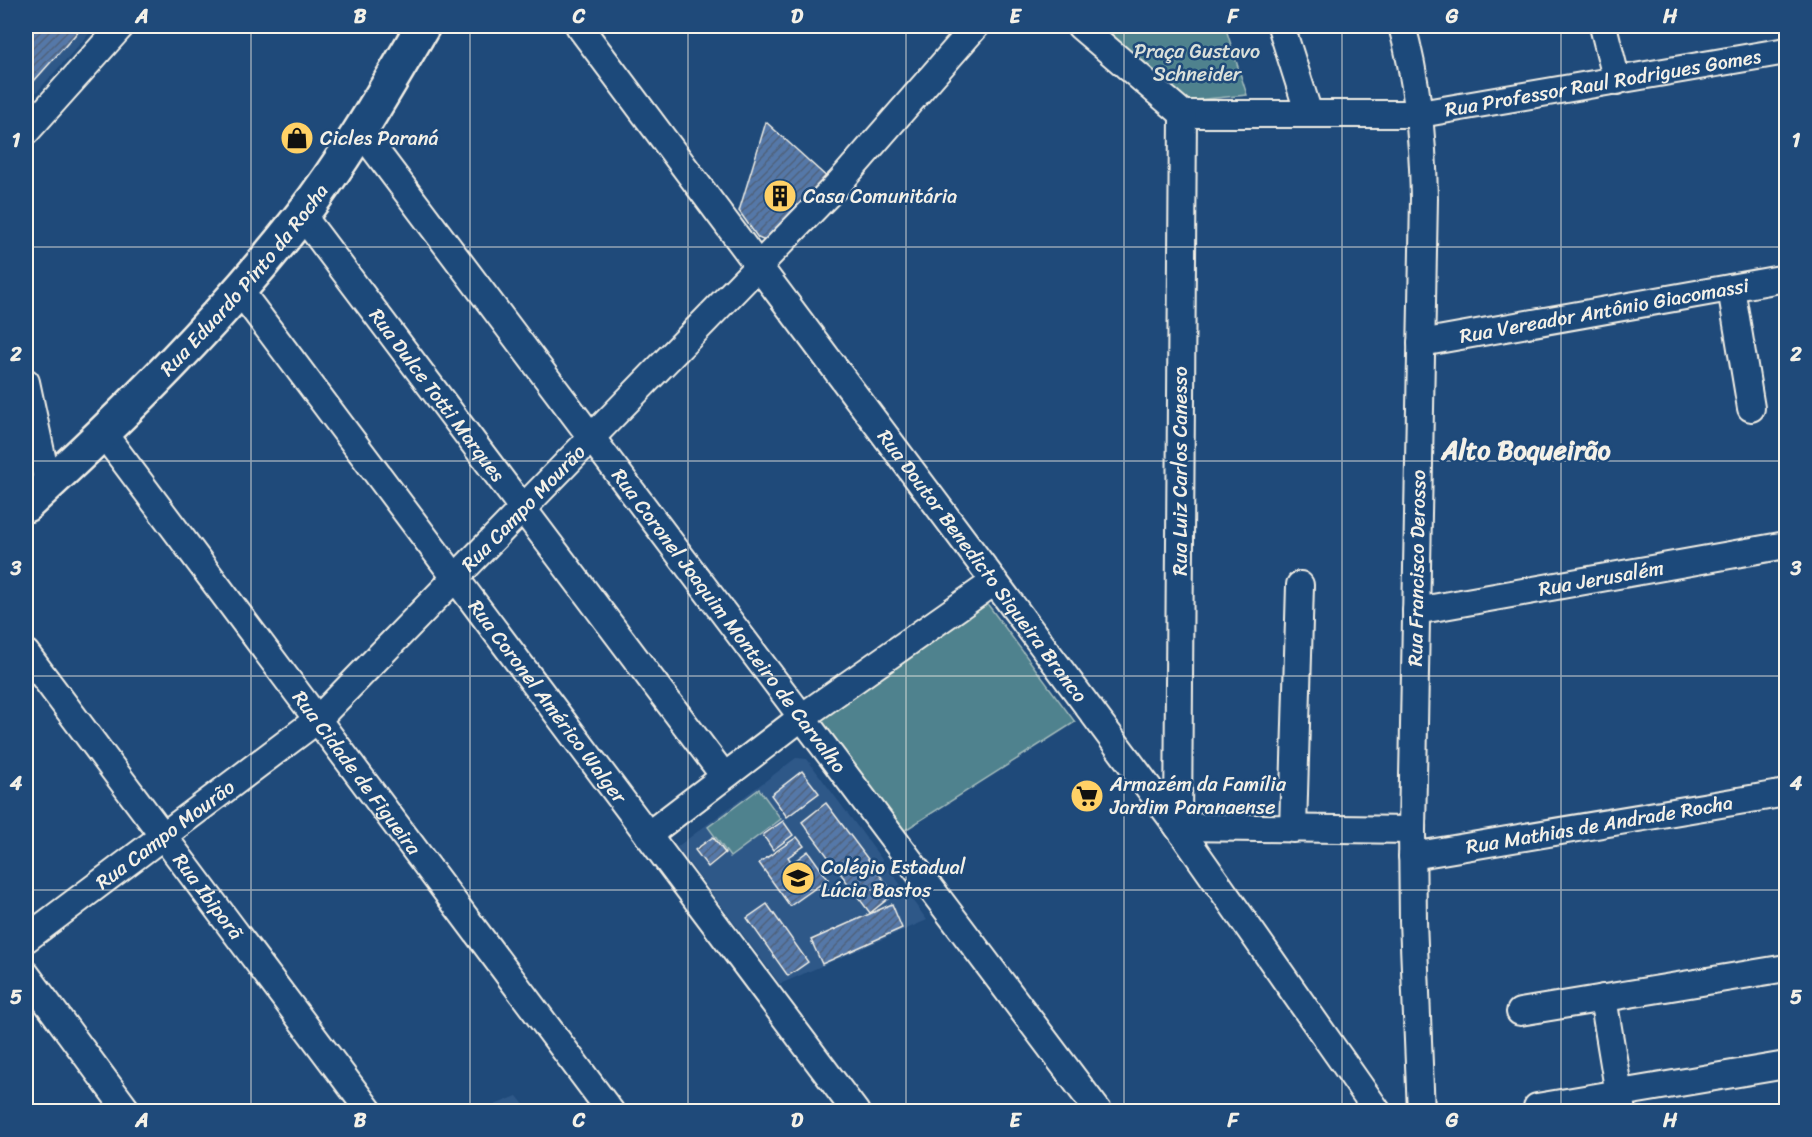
<svg xmlns="http://www.w3.org/2000/svg" width="1812" height="1137" font-family="Sriracha,sans-serif">
<style>
.built{fill:#2f5888}
.park{fill:#4f828e;stroke:#a2babb;stroke-width:1.5}
.building{fill:url(#building-hatch);stroke:#f4f1e8;stroke-width:1.5}
.lines{fill:none;stroke-linecap:round;stroke-linejoin:round}
.minor-casing{stroke:#f4f1e8;stroke-width:30}
.major-casing{stroke:#f4f1e8;stroke-width:38}
.minor{stroke:#1f4a7a;stroke-width:26}
.major{stroke:#1f4a7a;stroke-width:33}
.grid{fill:none;stroke:#f4f1e8;stroke-width:1.5;stroke-opacity:0.55}
.labels{text-anchor:middle;dominant-baseline:central;stroke-width:5;stroke-linejoin:round;paint-order:stroke}
.park-label{font-size:20px;fill:#dbe0da;stroke:#1f4a7a}
.street-label{font-size:20px;fill:#f4f1e8;stroke:#1f4a7a}
.poi-label{font-size:20px;fill:#f4f1e8;stroke:#1f4a7a;text-anchor:start}
.district-label{font-size:26px;font-weight:bold;fill:#f4f1e8;stroke:#1f4a7a}
.neatline{fill:none;stroke:#f4f1e8;stroke-width:2}
.grid-label{font-size:20px;text-anchor:middle;font-weight:bold;fill:#f4f1e8}
</style>
<defs>
<pattern id="building-hatch" width="6" height="6" patternUnits="userSpaceOnUse" patternTransform="scale(1.5)"><rect width="6" height="6" fill="#5478a8"/><path d="M-1 1l2-2M0 6l6-6M5 7l2-2" fill="none" stroke="#4f627c"/></pattern>
</defs>
<rect width="100%" height="100%" fill="#1f4a7a"/>
<filter id="ink" filterUnits="userSpaceOnUse"><feTurbulence type="fractalNoise" baseFrequency=".0167" numOctaves="2"/><feDisplacementMap in="SourceGraphic" scale="12" xChannelSelector="R" yChannelSelector="G"/><feConvolveMatrix kernelMatrix="1 2 1 2 8 2 1 2 1" color-interpolation-filters="sRGB"/></filter>
<g filter="url(#ink)">
<g class="built">
<path d="M26 26H96L26 104Z"/>
<path d="M796 758 807 759 927 920 780 984 677 847Z"/>
<path d="M517 1096 529 1111H480Z"/>
</g>
<g class="park">
<path d="M1098 26H1225L1247 95 1185 101Z"/>
<path d="M986 602 1075 722 899 834 816 722Z"/>
<path d="M759 789 781 819 730 857 708 827Z"/>
</g>
<g class="building">
<path d="M26 26H83L26 90Z"/>
<path d="M766 122 830 180 771 240 765 241 758 238 739 211Z"/>
<path d="M802 771 819 793 787 817 771 795Z"/>
<path d="M826 803 894 894 870 913 802 822Z"/>
<path d="M783 821 793 835 773 850 763 835Z"/>
<path d="M713 837 725 853 708 867 695 850Z"/>
<path d="M797 837 804 846 788 857 792 863 808 851 828 879 790 906 759 863Z"/>
<path d="M767 904 808 962 788 976 747 918Z"/>
<path d="M892 904 902 928 822 964 811 940Z"/>
</g>
<g class="lines">
<g class="minor-casing">
<g id="minor">
<path id="s1" d="M579 26 1178 827 1378 1112"/>
<path id="s2" d="M1080 26 1183 114H1420L1786 51"/>
<path d="M1281 26 1309 114"/>
<path d="M1402 26C1418 83 1423 139 1424 198L1412 830 1413 921 1421 1112"/>
<path d="M1603 26 1617 81"/>
<path d="M1183 114 1178 827 1412 830"/>
<path id="s3" d="M360 130 1099 1112"/>
<path d="M26 132 121 26"/>
<path id="s4" d="M302 215 724 776"/>
<path d="M1731 288 1751 408"/>
<path id="s5" d="M240 291 856 1112"/>
<path id="s6" d="M1421 343 1786 278"/>
<path d="M26 382 48 485"/>
<path id="s7" d="M103 433 611 1112"/>
<path id="s8" d="M1416 611 1786 545"/>
<path id="s9" d="M26 653 370 1112"/>
<path d="M1293 829 1300 585"/>
<path d="M648 835 802 717 994 582"/>
<path id="s10" d="M1412 856 1786 793"/>
<path id="s11" d="M26 939 317 720 840 182 976 26"/>
<path d="M26 974 128 1112"/>
<path d="M1603 998 1622 1112"/>
<path d="M1520 1012 1786 968"/>
<path d="M1537 1107 1786 1065"/>
</g>
</g>
<g class="major-casing">
<g id="major">
<path id="s12" d="M26 505C124 415 219 321 301 216 347 157 385 90 423 26"/>
</g>
</g>
<use href="#minor" class="minor"/>
<use href="#major" class="major"/>
</g>
</g>
<path class="grid" d="M251 26V1112M470 26V1112M688 26V1112M906 26V1112M1124 26V1112M1342 26V1112M1561 26V1112M26 247H1786M26 461H1786M26 676H1786M26 890H1786"/>
<defs>
<g id="shop-disc" transform="scale(1.725)"><circle r="9.5" fill="#ffd166" stroke="#1f4a7a"/><path d="M-5-2.5h2.3a2.7 3.5 0 0 1 5.4 0H5L5.5 6h-11ZM-1.5-2.5h3a1.5 2.3 0 0 0-3 0Z" fill="#111"/></g>
<g id="building-disc" transform="scale(1.725)"><circle r="9.5" fill="#ffd166" stroke="#1f4a7a"/><path d="M-4-6H4V6H1V3H-1V6H-4ZM-2.5-4.3h1.7v1.8h-1.7ZM.8-4.3h1.7v1.8H.8ZM-2.5-1h1.7V.8h-1.7ZM.8-1h1.7V.8H.8Z" fill="#111"/></g>
<g id="supermarket-disc" transform="scale(1.725)"><circle r="9.5" fill="#ffd166" stroke="#1f4a7a"/><path d="M-6-5.5h2.5l.6 2H6L4.5 2H-2.5L-4.4-4H-6ZM-1.5 3.2a1.3 1.3 0 1 0 .1 0ZM3 3.2a1.3 1.3 0 1 0 .1 0Z" fill="#111"/></g>
<g id="school-disc" transform="scale(1.725)"><circle r="9.5" fill="#ffd166" stroke="#1f4a7a"/><path d="M0-5L7-2L0 1L-7-2ZM-4 1L0 2.5L4 1V4Q0 6-4 4Z" fill="#111"/></g>
</defs>
<g fill-rule="evenodd">
<use href="#shop-disc" x="297" y="138"/>
<use href="#building-disc" x="780" y="196"/>
<use href="#supermarket-disc" x="1087" y="796"/>
<use href="#school-disc" x="798" y="878"/>
</g>
<g class="labels">
<g class="park-label">
<text x="1197" y="51">Praça Gustavo<tspan x="1197" dy="23">Schneider</tspan></text>
</g>
<g class="street-label">
<text stroke="none"><textPath href="#s2" startOffset="558">Rua Professor Raul Rodrigues Gomes</textPath></text>
<text stroke="none"><textPath href="#s12" startOffset="314">Rua Eduardo Pinto da Rocha</textPath></text>
<text stroke="none"><textPath href="#s6" startOffset="186">Rua Vereador Antônio Giacomassi</textPath></text>
<text stroke="none"><textPath href="#s4" startOffset="225">Rua Dulce Totti Marques</textPath></text>
<text transform="translate(1180 471) rotate(-90)">Rua Luiz Carlos Canesso</text>
<text stroke="none"><textPath href="#s11" startOffset="660">Rua Campo Mourão</textPath></text>
<text stroke="none"><textPath href="#s1" startOffset="674">Rua Doutor Benedicto Siqueira Branco</textPath></text>
<text transform="translate(1417 568) rotate(-89)">Rua Francisco Derosso</text>
<text stroke="none"><textPath href="#s8" startOffset="188">Rua Jerusalém</textPath></text>
<text stroke="none"><textPath href="#s3" startOffset="614">Rua Coronel Joaquim Monteiro de Carvalho</textPath></text>
<text stroke="none"><textPath href="#s5" startOffset="513">Rua Coronel Américo Walger</textPath></text>
<text stroke="none"><textPath href="#s7" startOffset="424">Rua Cidade de Figueira</textPath></text>
<text stroke="none"><textPath href="#s10" startOffset="190">Rua Mathias de Andrade Rocha</textPath></text>
<text stroke="none"><textPath href="#s11" startOffset="174">Rua Campo Mourão</textPath></text>
<text stroke="none"><textPath href="#s9" startOffset="304">Rua Ibiporã</textPath></text>
</g>
<g class="poi-label">
<text x="320" y="138">Cicles Paraná</text>
<text x="803" y="196">Casa Comunitária</text>
<text x="1110" y="784">Armazém da Família<tspan x="1110" dy="23">Jardim Paranaense</tspan></text>
<text x="821" y="867">Colégio Estadual<tspan x="821" dy="23">Lúcia Bastos</tspan></text>
</g>
<g class="district-label">
<text x="1526" y="450">Alto Boqueirão</text>
</g>
</g>
<rect width="1812" height="1137" fill="none" stroke="#1f4a7a" stroke-width="66"/>
<rect x="33" y="33" width="1746" height="1071" class="neatline"/>
<g class="grid-label">
<text x="142" y="23">A</text>
<text x="360" y="23">B</text>
<text x="579" y="23">C</text>
<text x="797" y="23">D</text>
<text x="1015" y="23">E</text>
<text x="1233" y="23">F</text>
<text x="1452" y="23">G</text>
<text x="1670" y="23">H</text>
<text x="16" y="147">1</text>
<text x="1796" y="147">1</text>
<text x="16" y="361">2</text>
<text x="1796" y="361">2</text>
<text x="16" y="575">3</text>
<text x="1796" y="575">3</text>
<text x="16" y="790">4</text>
<text x="1796" y="790">4</text>
<text x="16" y="1004">5</text>
<text x="1796" y="1004">5</text>
<text x="142" y="1127">A</text>
<text x="360" y="1127">B</text>
<text x="579" y="1127">C</text>
<text x="797" y="1127">D</text>
<text x="1015" y="1127">E</text>
<text x="1233" y="1127">F</text>
<text x="1452" y="1127">G</text>
<text x="1670" y="1127">H</text>
</g>
</svg>
